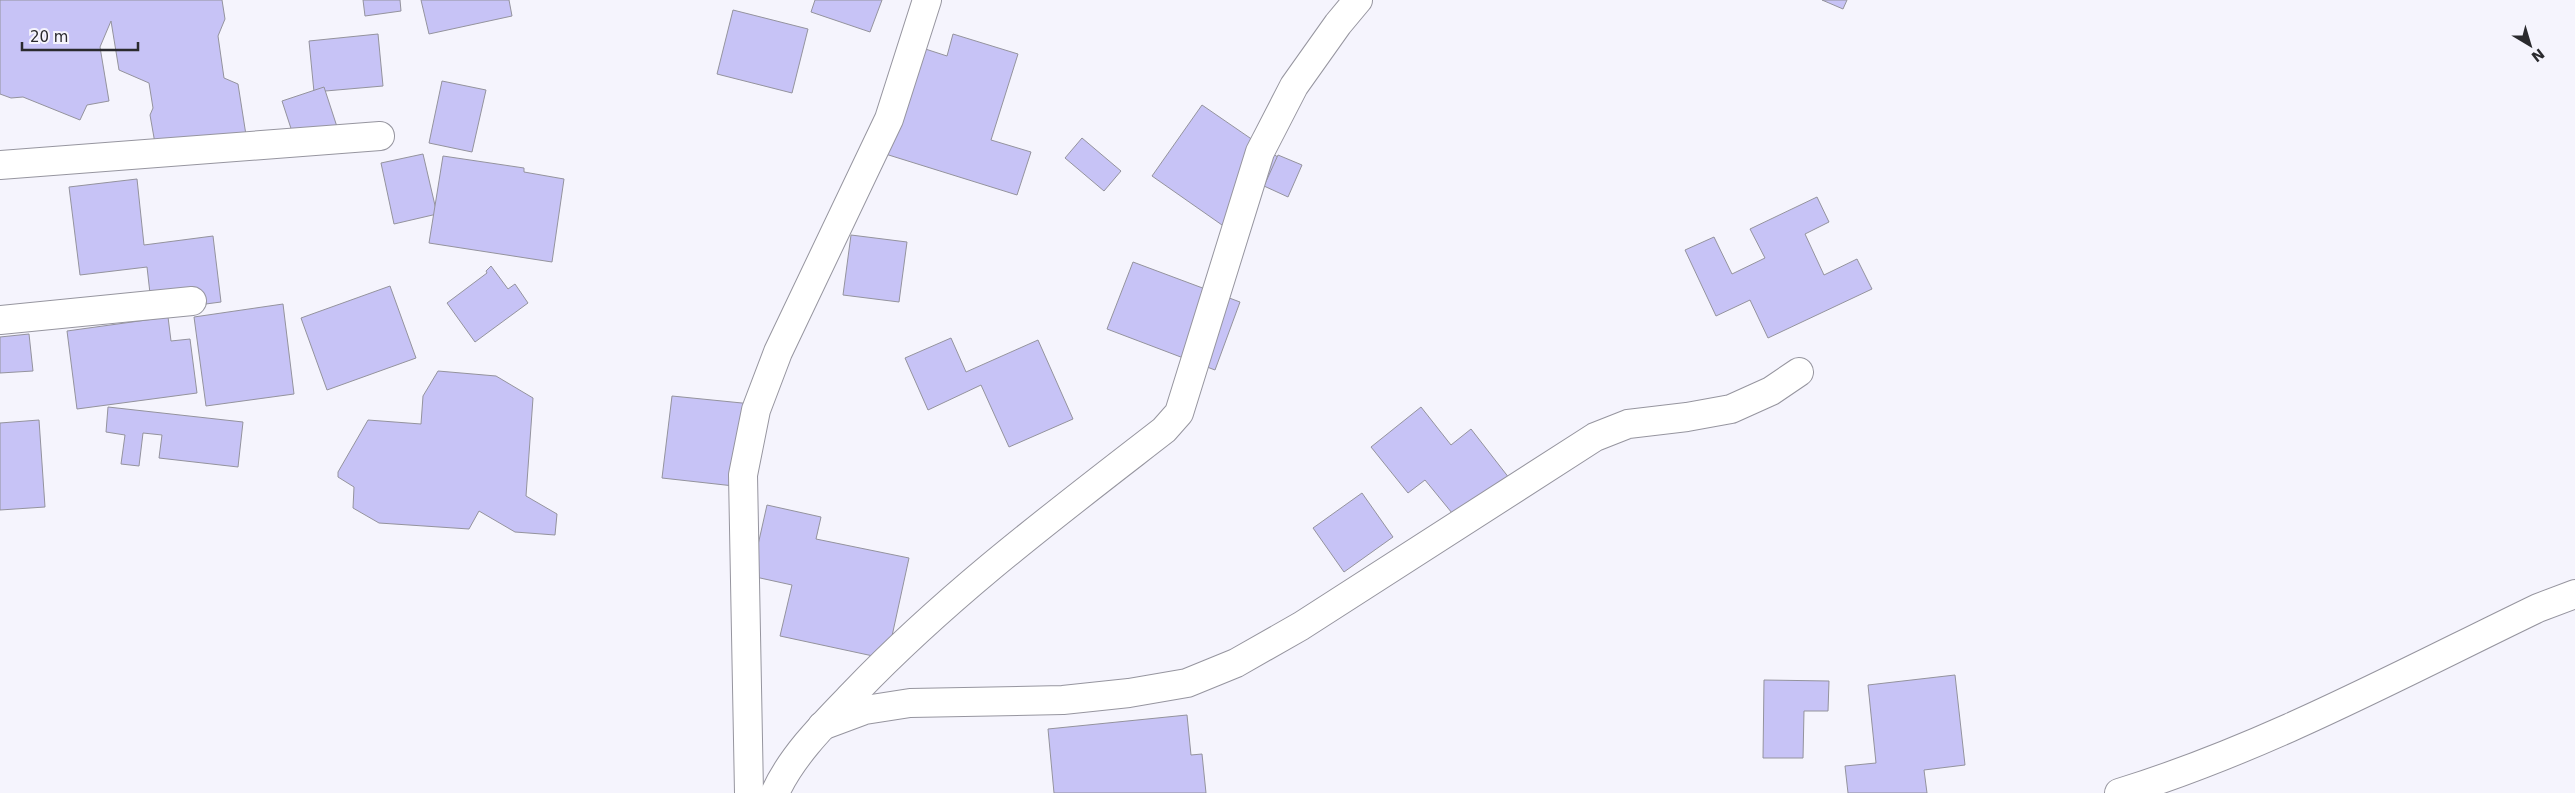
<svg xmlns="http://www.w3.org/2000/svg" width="2575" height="793" font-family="'DejaVu Sans',sans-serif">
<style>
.building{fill:#c7c3f6;stroke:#94939d}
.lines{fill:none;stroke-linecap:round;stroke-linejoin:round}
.minor-casing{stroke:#96959f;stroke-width:30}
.minor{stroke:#fff;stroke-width:28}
</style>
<rect width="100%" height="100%" fill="#f5f4fd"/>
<g class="building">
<path d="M0 0H222L225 19 218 36 224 78 238 84 246 135 156 149 150 115 153 108 149 83 119 70 111 21 100 47 109 101 87 105 80 120 23 97 11 98 0 94Z"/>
<path d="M363 0H400L401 11 365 16Z"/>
<path d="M421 0H509L512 16 429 34Z"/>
<path d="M815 0H882L870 32 811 12Z"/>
<path d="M1822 0H1847L1843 9Z"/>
<path d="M733 10 808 29 792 93 717 74Z"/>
<path d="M378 34 383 86 314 92 309 41Z"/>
<path d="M953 34 1018 54 991 140 1031 152 1017 195 879 152 913 45 947 56Z"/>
<path d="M442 81 486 90 472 152 429 143Z"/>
<path d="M324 87 342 142 300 156 282 101Z"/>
<path d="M1202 105 1282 160 1232 232 1152 176Z"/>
<path d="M1082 138 1121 171 1104 191 1065 158Z"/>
<path d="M423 154 437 214 394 224 381 163Z"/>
<path d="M1278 155 1302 165 1288 197 1264 186Z"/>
<path d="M443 156 524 168V172L564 179 552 262 429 243Z"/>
<path d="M137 179 144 245 213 236 221 302 152 311 147 267 80 275 69 187Z"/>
<path d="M1817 197 1829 222 1805 234 1824 275 1857 259 1872 289 1768 338 1750 300 1716 316 1685 250 1714 237 1732 274 1765 258 1750 229Z"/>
<path d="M851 235 907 242 899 302 843 295Z"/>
<path d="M1133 262 1240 302 1215 370 1107 329Z"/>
<path d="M491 266 508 289 515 284 528 303 475 342 447 303 487 273 486 271Z"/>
<path d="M390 286 416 358 327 390 301 318Z"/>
<path d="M283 304 294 394 206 406 194 317Z"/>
<path d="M168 317 171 341 190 339 197 393 77 409 67 331Z"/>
<path d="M29 334 33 371 0 373V337Z"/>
<path d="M951 338 966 372 1038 340 1073 419 1009 447 981 385 928 410 905 358Z"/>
<path d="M438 371 496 376 533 398 526 496 557 514 555 535 515 532 479 511 469 529 379 523 353 508 354 487 338 477V472L368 420 421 424 423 396Z"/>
<path d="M672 396 752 404 743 487 662 478Z"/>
<path d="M108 407 243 422 238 467 159 458 162 435 143 433 139 466 121 464 125 435 106 432Z"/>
<path d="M1421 407 1451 445 1471 429 1513 483 1461 524 1425 480 1408 493 1371 447Z"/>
<path d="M39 420 45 507 0 510V423Z"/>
<path d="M1362 493 1393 537 1344 572 1313 528Z"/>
<path d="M767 505 821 517 816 539 909 558 887 659 780 636 792 585 751 576Z"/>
<path d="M1955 675 1965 765 1924 770 1927 793H1848L1845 766 1876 763 1868 685Z"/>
<path d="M1764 680 1829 681 1828 711H1804L1803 758H1763Z"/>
<path d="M1187 715 1191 755 1202 754 1206 793H1054L1048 729Z"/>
</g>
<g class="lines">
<g class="minor-casing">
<g id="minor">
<path d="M0 165 380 136"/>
<path d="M0 320 192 301"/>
<path d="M822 726 865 710 910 703 1063 700 1129 693 1187 683 1236 663 1301 626 1595 437 1628 424 1687 417 1731 409 1771 391 1799 372"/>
<path d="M749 793 743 475 756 410 778 352 889 119 927 0"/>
<path d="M775 793C792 755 826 722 855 692 949 594 1057 513 1164 430L1179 413 1260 152 1294 86 1338 24 1358 0"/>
<path d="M2119 793C2265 748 2401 674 2538 608L2575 594"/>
</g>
</g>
<use href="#minor" class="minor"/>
</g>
<g transform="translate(2530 45) rotate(142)" stroke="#f5f4fd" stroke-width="4" paint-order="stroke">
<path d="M0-4L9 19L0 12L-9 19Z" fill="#2a2a2e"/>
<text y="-8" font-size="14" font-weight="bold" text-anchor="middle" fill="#2a2a2e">N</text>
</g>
<path d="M22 42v8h116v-8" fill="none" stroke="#2a2a2e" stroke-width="2.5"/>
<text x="30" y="42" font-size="15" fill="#2a2a2e" stroke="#f5f4fd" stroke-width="4" paint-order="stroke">20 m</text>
</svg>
